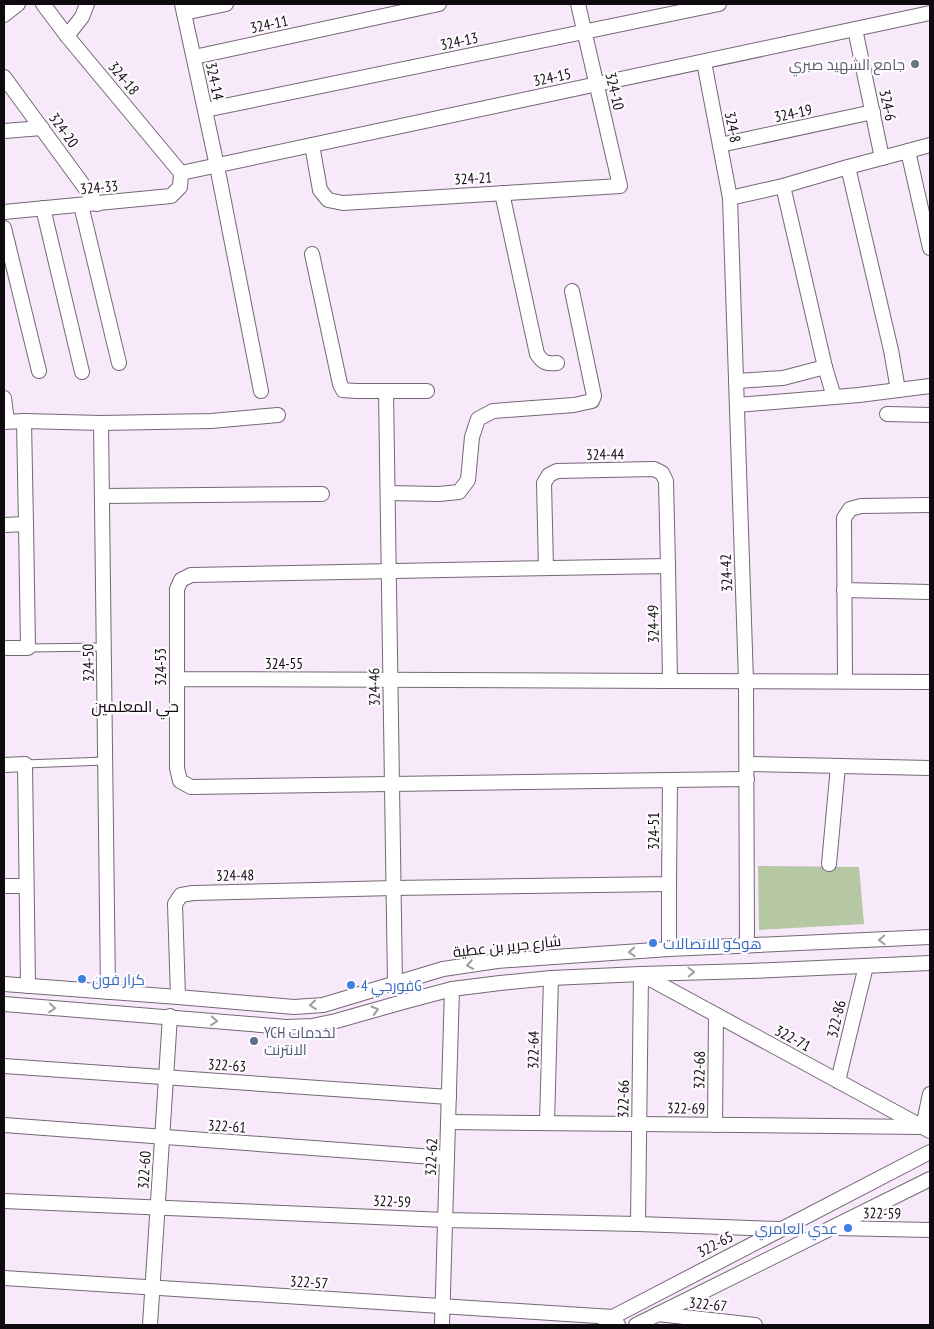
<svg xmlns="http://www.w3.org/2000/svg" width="934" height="1329" font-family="'PT Sans Narrow',Cairo,sans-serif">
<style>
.green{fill:#b5c7a3}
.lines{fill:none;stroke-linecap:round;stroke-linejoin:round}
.service-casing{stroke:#746776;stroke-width:9}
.minor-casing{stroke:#746776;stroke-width:16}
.service{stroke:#fff;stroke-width:7}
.minor{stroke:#fff;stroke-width:14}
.oneway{stroke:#9f9d9f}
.worship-dot{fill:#6b7280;stroke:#fefbfe;stroke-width:2}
.shop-dot{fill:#3f7fe0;stroke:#fefbfe;stroke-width:2}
.service-dot{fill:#5c6f8a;stroke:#fefbfe;stroke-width:2}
.labels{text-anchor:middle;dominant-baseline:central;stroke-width:4.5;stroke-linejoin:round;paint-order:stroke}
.street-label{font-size:15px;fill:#0e0a0f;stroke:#fefbfe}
.worship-label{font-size:15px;fill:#5b616d;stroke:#fefbfe;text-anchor:end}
.shop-label{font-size:15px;fill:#366cbe;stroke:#fefbfe;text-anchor:start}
.service-label{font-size:15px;fill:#4e5e75;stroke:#fefbfe;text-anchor:start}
.neighbourhood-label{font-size:16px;fill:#0e0a0f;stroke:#fefbfe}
</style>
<rect width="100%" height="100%" fill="#f8e9fa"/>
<path class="green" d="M758 866 859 867 864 924 759 930Z"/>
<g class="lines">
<g class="service-casing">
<g id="service">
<path d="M28 648 104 647"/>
<path d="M25 764 105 761"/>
</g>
</g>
<g class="minor-casing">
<g id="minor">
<path d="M43 4 67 36 181 173"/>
<path d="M182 4 217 166 261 391"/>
<path d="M184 13 226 4"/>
<path d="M4 15 18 4"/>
<path d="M855 29 882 158"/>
<path d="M67 36 82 17 87 4"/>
<path d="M194 57 439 4"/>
<path d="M704 62 730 198 746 681 747 946"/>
<path d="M4 77 97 204"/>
<path d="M205 110 719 4"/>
<path d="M4 131 42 128"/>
<path d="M312 145 320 190 328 200 343 203 620 186 578 4"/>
<path d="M720 145 873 112"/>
<path d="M908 151 930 145"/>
<path d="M848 167 891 350 898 390"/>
<path d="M181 173 930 13"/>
<path d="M783 186 825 367 834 397"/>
<path d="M502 193 537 354C543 363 547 364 557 363"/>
<path d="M730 198 783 186 848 167 908 151 930 248"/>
<path d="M81 205 119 363"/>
<path d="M43 208 82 372"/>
<path d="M4 212 171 196 180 187 181 173"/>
<path d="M4 228 39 371"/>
<path d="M312 254 340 384 343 390 356 391H427"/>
<path d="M736 381 783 378 825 367"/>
<path d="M386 391 395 983"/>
<path d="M4 398 7 421"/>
<path d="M737 405 859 395 930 386"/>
<path d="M887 414 930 415"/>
<path d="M24 421 26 524"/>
<path d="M4 422 24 421 101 423 211 421 278 415"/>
<path d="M101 423 108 992"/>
<path d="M388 493 439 494 459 492 468 480 472 437 478 419 493 411 574 405 592 401 594 396 572 291"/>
<path d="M102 496 322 494"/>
<path d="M4 525 26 524 28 648H4"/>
<path d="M546 568 544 483 549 475 557 471 654 469 662 473 666 481 668 566"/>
<path d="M844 590 930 592"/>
<path d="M177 679 670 681 668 566C509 569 350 571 191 575L181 580 177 589V768L180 781 191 787 670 780 669 884 394 888 193 893 181 895 175 904 178 997"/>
<path d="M670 681 930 682"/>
<path d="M845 681 844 518 850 509 861 506 930 505"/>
<path d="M747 764 930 768"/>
<path d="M4 765 25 764 28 986"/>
<path d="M670 780 747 779"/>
<path d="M829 864 838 766"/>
<path d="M4 886H26"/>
<path d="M669 949V884"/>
<path d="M4 984 178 997 294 1007 323 1005 443 969 497 961 669 949 930 937"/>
<path d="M4 1004 286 1027 312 1026 336 1021 403 1002 452 989 500 983 551 978 641 974 750 971 930 963"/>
<path d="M4 1066 449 1097"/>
<path d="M838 1081 866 966"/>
<path d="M448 1122 923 1127 930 1094"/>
<path d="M547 1123 551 978"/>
<path d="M4 1125 447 1158"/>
<path d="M715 1125 716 1015"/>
<path d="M4 1201 445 1220 638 1224 779 1229"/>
<path d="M638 1224 641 974 930 1131"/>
<path d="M835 1228 930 1230"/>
<path d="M4 1278 613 1317 618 1325"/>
<path d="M658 1314 755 1325"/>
<path d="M605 1321 930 1152"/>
<path d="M150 1325 170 1016"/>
<path d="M442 1325 452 989"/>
<path d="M636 1325 930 1179"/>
</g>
</g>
<use href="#service" class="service"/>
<use href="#minor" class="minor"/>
</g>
<defs><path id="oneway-chevron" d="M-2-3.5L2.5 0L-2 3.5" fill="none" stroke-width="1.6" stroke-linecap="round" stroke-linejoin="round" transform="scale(1.25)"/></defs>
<g class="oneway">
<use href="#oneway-chevron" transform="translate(882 940) rotate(177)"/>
<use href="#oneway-chevron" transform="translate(632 952) rotate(176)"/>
<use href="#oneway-chevron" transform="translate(470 965) rotate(171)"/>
<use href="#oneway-chevron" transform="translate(691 972) rotate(-2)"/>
<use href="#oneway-chevron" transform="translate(313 1005) rotate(175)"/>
<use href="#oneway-chevron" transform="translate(52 1008) rotate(5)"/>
<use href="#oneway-chevron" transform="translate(375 1010) rotate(-16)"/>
<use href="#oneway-chevron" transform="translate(214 1021) rotate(5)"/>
</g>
<circle class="worship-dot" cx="915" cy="64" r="5"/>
<g class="shop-dot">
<circle cx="653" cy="943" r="5"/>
<circle cx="82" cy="979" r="5"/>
<circle cx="351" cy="985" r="5"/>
<circle cx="848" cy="1228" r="5"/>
</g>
<circle class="service-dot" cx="254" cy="1041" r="5"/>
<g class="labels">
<g class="street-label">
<text transform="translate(269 24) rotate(-12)">324-11</text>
<text transform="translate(459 41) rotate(-12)">324-13</text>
<text transform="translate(552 77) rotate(-12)">324-15</text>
<text transform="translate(124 78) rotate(50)">324-18</text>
<text transform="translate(215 81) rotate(78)">324-14</text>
<text transform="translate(615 91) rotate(77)">324-10</text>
<text transform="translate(888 105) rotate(78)">324-6</text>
<text transform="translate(793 113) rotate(-12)">324-19</text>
<text transform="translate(733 127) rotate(79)">324-8</text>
<text transform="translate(64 130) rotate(54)">324-20</text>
<text transform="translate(473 178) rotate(-3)">324-21</text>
<text transform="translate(99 187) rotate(-5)">324-33</text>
<text transform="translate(605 454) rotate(-1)">324-44</text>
<text transform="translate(726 573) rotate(-92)">324-42</text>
<text transform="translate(653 624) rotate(-91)">324-49</text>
<text transform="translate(88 663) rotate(-91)">324-50</text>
<text x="284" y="663">324-55</text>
<text transform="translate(160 667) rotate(-90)">324-53</text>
<text transform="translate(374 687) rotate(-91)">324-46</text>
<text transform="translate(653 831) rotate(-90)">324-51</text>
<text transform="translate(235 875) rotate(-1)">324-48</text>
<text transform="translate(507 946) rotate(-6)">شارع جرير بن عطية</text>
<text transform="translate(836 1019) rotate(-77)">322-86</text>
<text transform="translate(793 1038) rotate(28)">322-71</text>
<text transform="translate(533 1050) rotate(-89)">322-64</text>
<text transform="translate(227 1065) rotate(4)">322-63</text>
<text transform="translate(699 1070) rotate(-89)">322-68</text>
<text transform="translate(623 1099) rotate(-89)">322-66</text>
<text transform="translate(686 1108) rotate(1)">322-69</text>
<text transform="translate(227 1126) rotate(4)">322-61</text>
<text transform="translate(431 1157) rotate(-88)">322-62</text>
<text transform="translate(144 1170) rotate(-86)">322-60</text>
<text transform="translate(392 1201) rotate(2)">322-59</text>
<text transform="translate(882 1213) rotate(1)">322-59</text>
<text transform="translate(715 1244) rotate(-28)">322-65</text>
<text transform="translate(309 1282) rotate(4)">322-57</text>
<text transform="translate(708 1304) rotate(6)">322-67</text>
</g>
<g class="worship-label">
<text x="905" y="64">جامع الشهيد صبري</text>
</g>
<g class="shop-label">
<text x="663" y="943">هوكو للاتصالات</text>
<text x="92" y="979">كرار فون</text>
<text x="361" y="985">فورجي 4G</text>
<text x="838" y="1228" text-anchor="end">عدي العامري</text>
</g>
<g class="service-label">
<text x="264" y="1032">YCH لخدمات<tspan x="264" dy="17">الانترنت</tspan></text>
</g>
<g class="neighbourhood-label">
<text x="135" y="706">حي المعلمين</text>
</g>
</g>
<rect width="934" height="1329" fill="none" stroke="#0e0a0f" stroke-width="10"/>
</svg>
